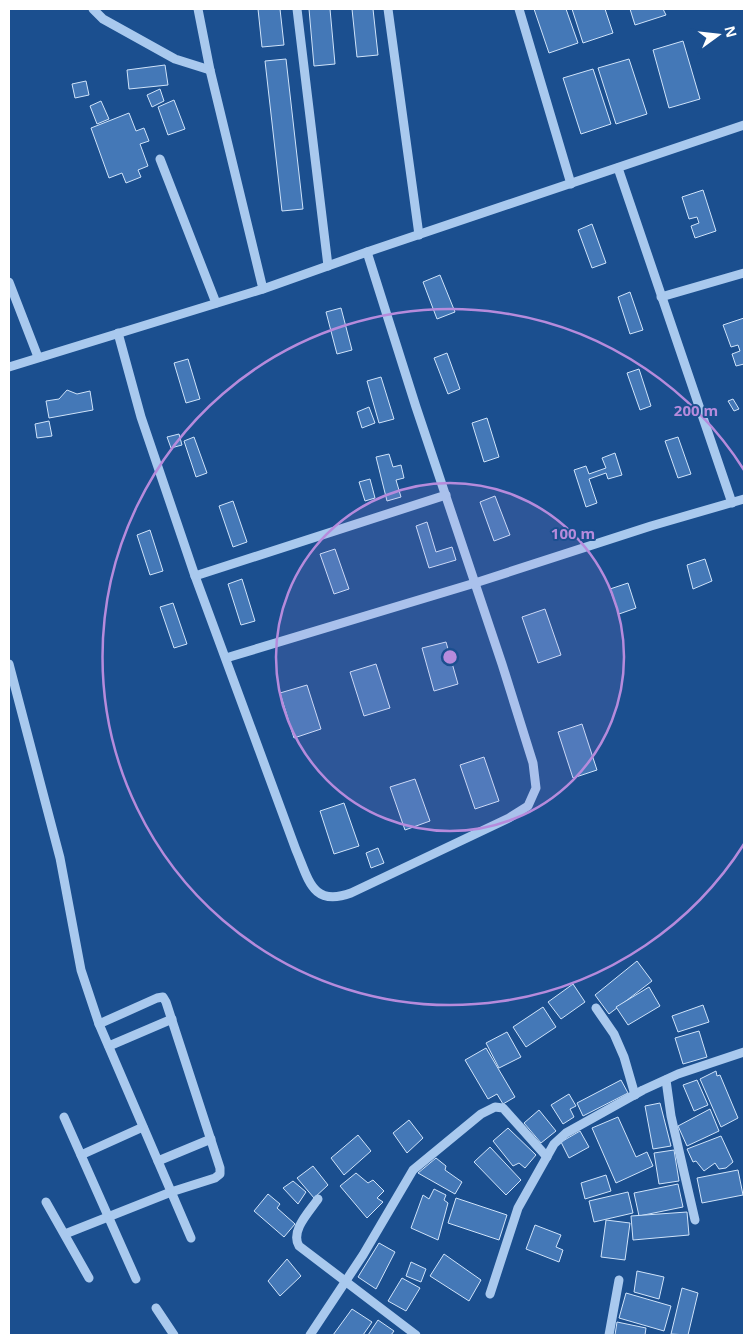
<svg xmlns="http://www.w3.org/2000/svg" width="753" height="1344" font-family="'Noto Sans',sans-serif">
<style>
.building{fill:#4478b7;stroke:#cfe3fa}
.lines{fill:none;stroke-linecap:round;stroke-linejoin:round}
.minor{stroke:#a9c9ee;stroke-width:9}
.ring{fill:none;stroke:#b68bdc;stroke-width:2.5}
.centre{fill:#b68bdc;stroke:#1b4f8f;stroke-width:2.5}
.ring-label{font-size:15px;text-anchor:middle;font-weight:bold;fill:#b68bdc;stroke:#1b4f8f;stroke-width:4;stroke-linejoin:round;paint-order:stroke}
</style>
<rect width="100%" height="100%" fill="#1b4f8f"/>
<g class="building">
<path d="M258 9H280L284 45 262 47Z"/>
<path d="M309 9H330L335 64 314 66Z"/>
<path d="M352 9H373L378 55 357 57Z"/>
<path d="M534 9H566L578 43 549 53Z"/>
<path d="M572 9H605L613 33 583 43Z"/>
<path d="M630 9H663L666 15 635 25Z"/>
<path d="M683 41 700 99 669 108 653 50Z"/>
<path d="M286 59 303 209 282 211 265 61Z"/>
<path d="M629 59 647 114 616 124 598 68Z"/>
<path d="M165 65 168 85 129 89 127 70Z"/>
<path d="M593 69 611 124 581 134 563 78Z"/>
<path d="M86 81 89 95 75 98 72 84Z"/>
<path d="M160 89 164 101 152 107 147 95Z"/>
<path d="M174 100 185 129 168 135 158 107Z"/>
<path d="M101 101 109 119 97 124 90 106Z"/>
<path d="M129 113 136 131 144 128 149 141 140 144 148 166 138 170 141 177 126 183 122 173 109 178 91 128Z"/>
<path d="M703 190 716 231 695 238 691 226 699 223 697 217 689 219 682 197Z"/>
<path d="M592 224 606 263 592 268 578 230Z"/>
<path d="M440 275 455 312 437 319 423 282Z"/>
<path d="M630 292 643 330 630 334 618 297Z"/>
<path d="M341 308 352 350 337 354 326 312Z"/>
<path d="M744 318V364L736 366 732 354 740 351 738 345 731 347 723 325Z"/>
<path d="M447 353 460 389 448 394 434 358Z"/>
<path d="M188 359 200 399 186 403 174 363Z"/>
<path d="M639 369 651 406 640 410 627 373Z"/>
<path d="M381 377 394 419 379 423 367 381Z"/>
<path d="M67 390 77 394 90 391 93 410 49 418 46 401 59 399Z"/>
<path d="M733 399 739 409 734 411 728 401Z"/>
<path d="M369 407 375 423 362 428 357 412Z"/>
<path d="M487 418 499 457 484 462 472 423Z"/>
<path d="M49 421 52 436 37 438 35 424Z"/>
<path d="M179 434 182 445 171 448 167 437Z"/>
<path d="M194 437 207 473 196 477 184 441Z"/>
<path d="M678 437 691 474 678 478 665 441Z"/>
<path d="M615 453 622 475 608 479 606 473 589 479 597 503 586 507 574 470 586 466 589 474 606 468 602 458Z"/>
<path d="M389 454 393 467 401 465 404 478 396 480 401 497 387 501 376 457Z"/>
<path d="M370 479 375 498 365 501 359 482Z"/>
<path d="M495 496 510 535 494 541 480 502Z"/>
<path d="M233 501 247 542 233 547 219 506Z"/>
<path d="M427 522 436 552 452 547 456 560 429 568 416 526Z"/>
<path d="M150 530 163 571 150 575 137 535Z"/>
<path d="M335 549 349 589 334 594 320 554Z"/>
<path d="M705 559 712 581 693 589 687 565Z"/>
<path d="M242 579 255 621 241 625 228 584Z"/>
<path d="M628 583 636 608 619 614 610 589Z"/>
<path d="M173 603 187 644 174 648 160 607Z"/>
<path d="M545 609 561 655 538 663 522 617Z"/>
<path d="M446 642 458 684 434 691 422 648Z"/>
<path d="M376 664 390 708 364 716 350 672Z"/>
<path d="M307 685 321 729 294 738 280 693Z"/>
<path d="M582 724 597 770 573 778 558 732Z"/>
<path d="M484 757 499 801 475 809 460 765Z"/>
<path d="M415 779 430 821 405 830 390 787Z"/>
<path d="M344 803 359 846 334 854 320 811Z"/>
<path d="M378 848 384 863 371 868 366 853Z"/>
<path d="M637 961 652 981 609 1014 595 995Z"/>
<path d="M573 984 585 1002 561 1019 548 1002Z"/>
<path d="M649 987 660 1006 628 1025 616 1007Z"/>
<path d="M703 1005 709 1022 678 1032 672 1016Z"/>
<path d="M543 1007 556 1027 526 1047 513 1027Z"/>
<path d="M699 1031 707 1057 683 1064 675 1038Z"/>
<path d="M507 1032 521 1057 499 1068 486 1043Z"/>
<path d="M486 1048 515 1097 503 1104 497 1094 488 1099 465 1060Z"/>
<path d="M716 1071 717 1076 720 1075 738 1118 721 1127 700 1079Z"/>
<path d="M621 1080 628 1093 583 1116 577 1103Z"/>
<path d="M697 1080 708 1105 694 1111 683 1085Z"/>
<path d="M569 1094 576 1106 570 1109 574 1117 563 1124 551 1105Z"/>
<path d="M660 1103 671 1146 653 1149 645 1106Z"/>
<path d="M710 1109 719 1131 687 1146 678 1126Z"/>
<path d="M539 1110 556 1131 541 1143 524 1123Z"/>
<path d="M618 1117 636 1157 647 1152 653 1166 616 1183 592 1128Z"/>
<path d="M409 1120 423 1138 407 1153 393 1133Z"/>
<path d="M508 1128 536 1155 525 1168 519 1163 513 1166 493 1141Z"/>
<path d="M580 1131 589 1147 569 1158 561 1142Z"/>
<path d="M358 1135 371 1151 344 1175 331 1158Z"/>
<path d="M721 1136 733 1162 726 1168 719 1169 715 1163 704 1171 696 1161 693 1162 687 1149Z"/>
<path d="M490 1147 521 1180 506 1195 474 1162Z"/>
<path d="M674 1150 679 1181 659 1184 654 1153Z"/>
<path d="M436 1158 446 1166 445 1170 462 1182 455 1194 418 1173Z"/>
<path d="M313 1166 328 1185 314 1198 297 1178Z"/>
<path d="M738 1170 743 1195 702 1203 697 1178Z"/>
<path d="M356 1173 368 1183 373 1180 384 1191 377 1198 383 1202 367 1218 340 1186Z"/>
<path d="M606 1175 611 1191 585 1199 581 1183Z"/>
<path d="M293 1181 306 1192 298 1204 283 1188Z"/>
<path d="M678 1184 683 1207 639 1216 634 1193Z"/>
<path d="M434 1189 446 1195 444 1200 448 1203 438 1240 411 1228 423 1195 429 1199Z"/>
<path d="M628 1192 633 1213 594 1222 589 1201Z"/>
<path d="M268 1194 280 1204 277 1208 295 1224 284 1237 254 1211Z"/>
<path d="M456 1198 507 1215 499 1240 448 1223Z"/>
<path d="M687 1212 689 1235 633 1240 631 1216Z"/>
<path d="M606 1220 630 1223 625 1260 601 1257Z"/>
<path d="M535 1225 561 1235 556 1247 563 1250 559 1262 526 1249Z"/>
<path d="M379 1243 395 1252 376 1289 358 1277Z"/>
<path d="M444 1254 481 1280 469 1301 430 1276Z"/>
<path d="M287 1259 301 1276 280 1296 268 1281Z"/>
<path d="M411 1262 426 1269 421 1282 406 1276Z"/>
<path d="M637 1271 664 1277 659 1299 634 1292Z"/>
<path d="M402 1278 420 1288 406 1311 388 1301Z"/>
<path d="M682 1288 698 1293 688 1335 671 1334Z"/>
<path d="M626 1293 671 1306 664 1331 619 1318Z"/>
<path d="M352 1309 372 1322 363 1335H333Z"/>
<path d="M378 1320 394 1331 391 1335H368Z"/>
<path d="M617 1322 646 1328 645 1335H615Z"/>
</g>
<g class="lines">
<g class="minor">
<path d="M93 9 103 19 175 59 210 70"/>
<path d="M198 9 210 70 263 289"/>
<path d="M297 9 328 266"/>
<path d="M388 9 419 235"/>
<path d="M519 9 571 184"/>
<path d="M160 159 216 303"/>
<path d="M618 168 732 503"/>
<path d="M9 282 38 357"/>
<path d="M661 297 744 273"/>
<path d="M118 333 141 417 195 576 296 850C309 880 312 907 351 893L509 818 528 806 536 788 533 763 502 664 416 407 367 252"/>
<path d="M9 367 263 289 367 252 744 125"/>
<path d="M195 576 446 495"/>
<path d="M226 658 475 583 651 526 744 499"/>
<path d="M9 664 60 858 81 970 99 1024 191 1238"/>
<path d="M596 1008 614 1034 624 1057 635 1095"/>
<path d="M109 1046 172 1019"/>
<path d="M666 1080 671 1116 695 1220"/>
<path d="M64 1117 136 1279"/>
<path d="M81 1155 143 1127"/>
<path d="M158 1161 211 1139"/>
<path d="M318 1199C309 1212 290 1231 299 1246L416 1335"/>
<path d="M46 1202 89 1278"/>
<path d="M65 1234 171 1192 215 1178 220 1174V1168L166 1002 163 997 157 998 99 1024"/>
<path d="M490 1294 518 1208 554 1144 566 1133 643 1090 678 1074 744 1052"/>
<path d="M156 1308 174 1335"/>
<path d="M310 1335 363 1255 413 1170 481 1114 495 1107 503 1108 547 1157"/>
<path d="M609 1335 619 1280"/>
</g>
</g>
<circle cx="450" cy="657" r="174" fill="#b68bdc" fill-opacity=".12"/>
<g class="ring">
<circle cx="450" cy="657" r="174"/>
<path d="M744 844A348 348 0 1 1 744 470"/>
</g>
<circle cx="450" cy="657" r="8" class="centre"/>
<g class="ring-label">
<text x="696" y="416">200 m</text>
<text x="573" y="539">100 m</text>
</g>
<rect width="753" height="1344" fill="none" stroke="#ffffff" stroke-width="20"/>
<g transform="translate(718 35) rotate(75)" stroke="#1b4f8f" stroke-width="4" paint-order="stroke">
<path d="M0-4L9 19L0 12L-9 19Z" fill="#ffffff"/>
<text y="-8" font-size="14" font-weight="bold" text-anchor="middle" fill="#ffffff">N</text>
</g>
</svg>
